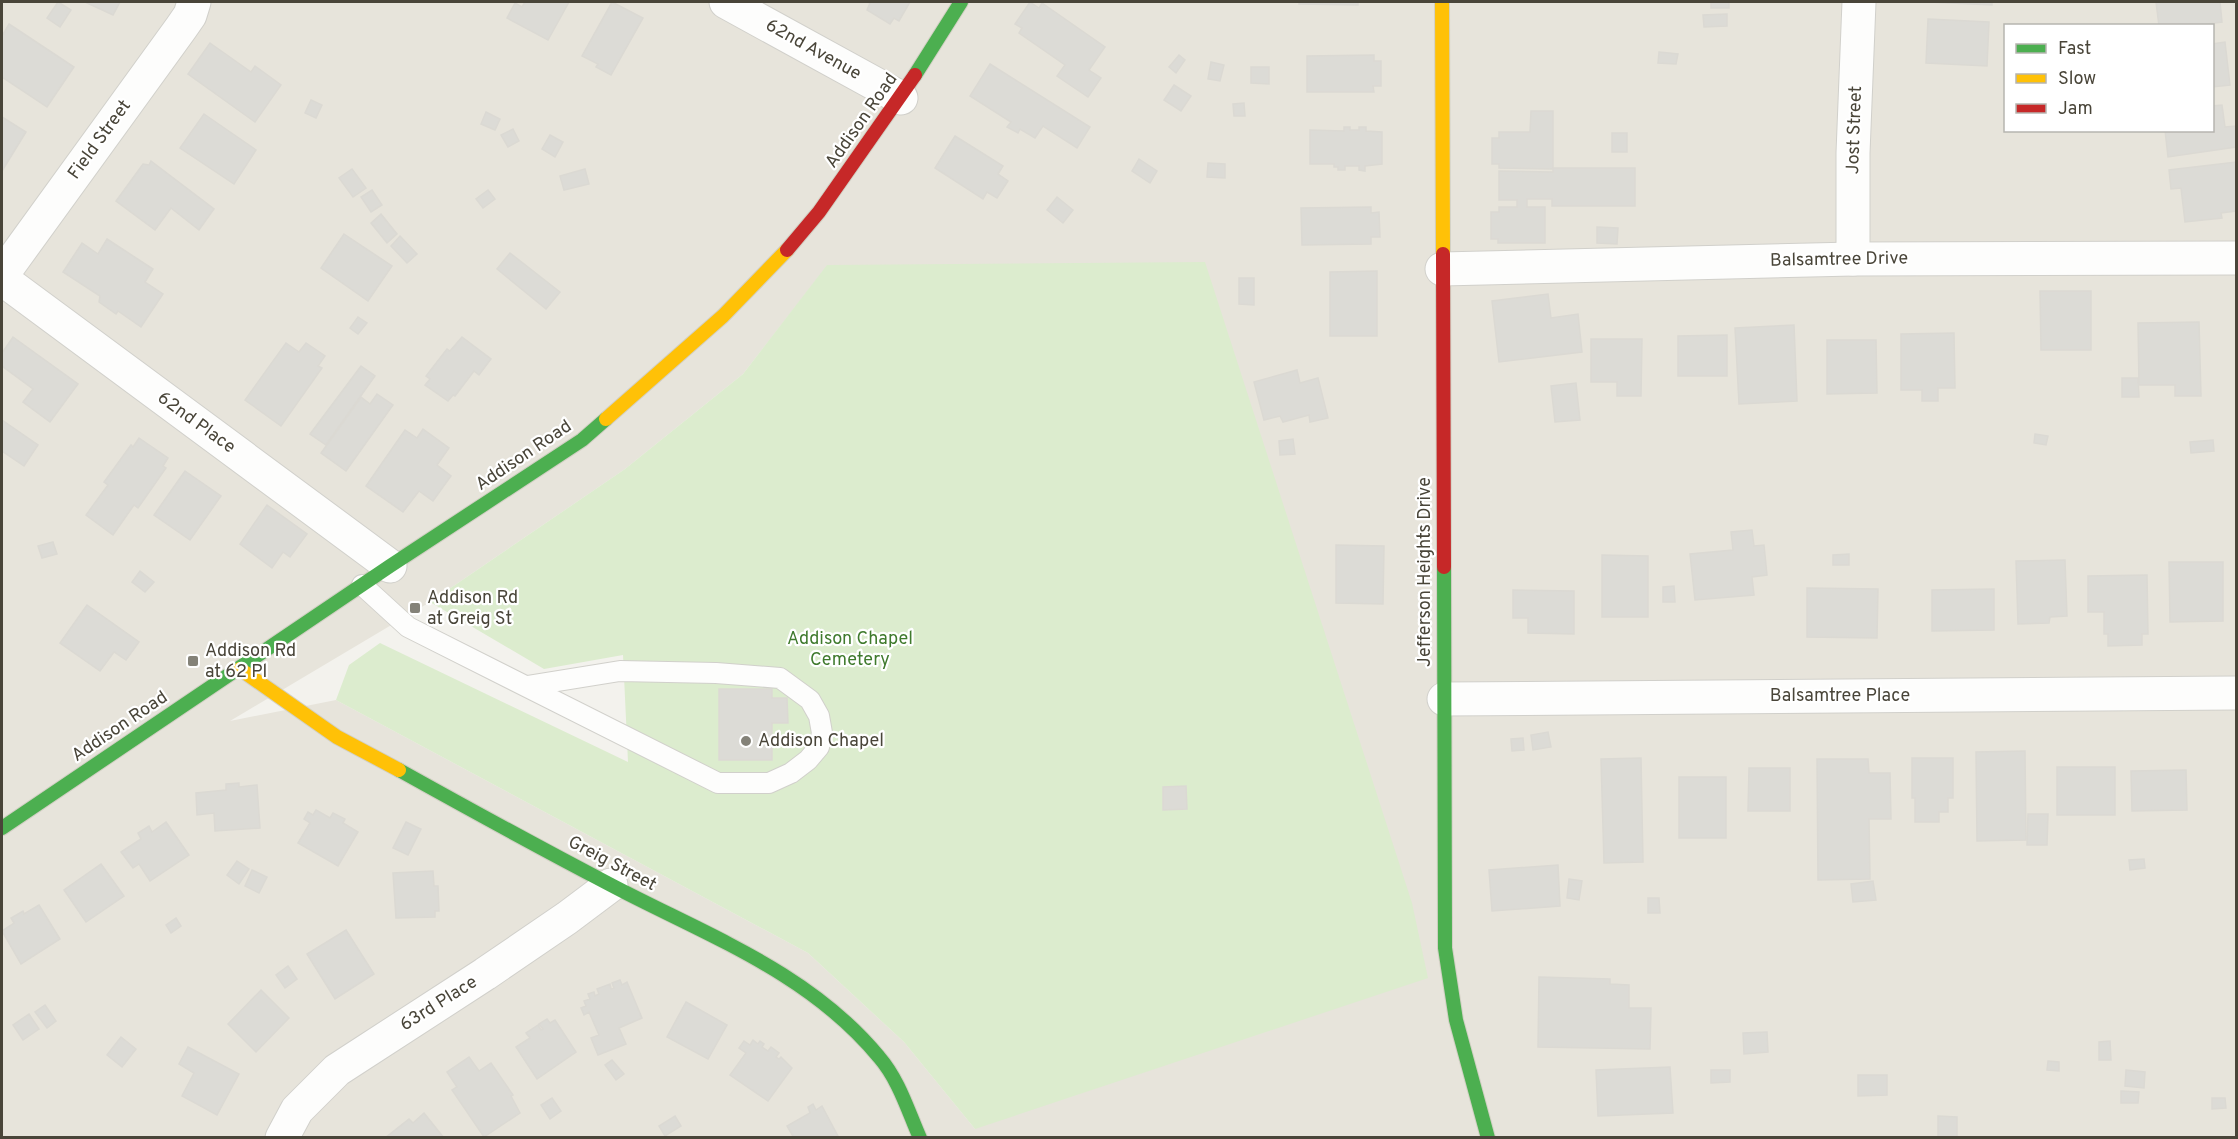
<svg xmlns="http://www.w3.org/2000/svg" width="2238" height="1139" font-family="Overpass,sans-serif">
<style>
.residential{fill:#e7e4db;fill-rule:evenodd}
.green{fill:#dcecce}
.building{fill:#dcdbd6;stroke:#dbd9d3;stroke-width:1.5}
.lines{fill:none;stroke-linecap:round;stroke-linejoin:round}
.lane-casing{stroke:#d1d0cb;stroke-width:22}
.street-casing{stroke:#d1d0cb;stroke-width:35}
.fast-casing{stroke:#d2d0c4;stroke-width:16}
.slow-casing{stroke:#d2d0c4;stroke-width:16}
.jam-casing{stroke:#d2d0c4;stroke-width:16}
.lane{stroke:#fdfdfc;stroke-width:20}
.street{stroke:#fdfdfc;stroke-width:33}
.fast{stroke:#4caf50;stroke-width:14}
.slow{stroke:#ffc107;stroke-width:14}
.jam{stroke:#c62828;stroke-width:14}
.poi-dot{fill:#848278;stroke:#fff;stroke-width:2}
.labels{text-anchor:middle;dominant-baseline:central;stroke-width:4.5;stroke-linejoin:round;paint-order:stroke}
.street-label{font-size:18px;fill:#494539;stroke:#fff}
.poi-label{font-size:18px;fill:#494539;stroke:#fff;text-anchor:start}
.park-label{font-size:18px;fill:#3f7a2d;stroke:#fff}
</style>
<rect width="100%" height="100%" fill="#f3f2ed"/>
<path class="residential" d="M2 2H2236V1137L2 1138ZM2006 26H2212V130H2006ZM827 266 975 1129 904 1042 808 953 336 700 230 721 430 602 625 469 743 374Z"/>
<path class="green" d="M1205 262 1412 903 1428 978 975 1129 904 1042 808 953 336 700 349 665 380 643 628 762 623 655 544 669 430 602 625 469 743 374 827 265Z"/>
<g class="building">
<path d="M58 2 71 10 60 27 47 18Z"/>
<path d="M85 2H120L113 15Z"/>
<path d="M525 2H569L548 40 507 18 515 3 522 7Z"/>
<path d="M612 2 643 18 611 75 596 67 598 64 582 56Z"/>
<path d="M867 2H910L899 21 894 18 890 24 867 10 870 3Z"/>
<path d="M1030 2 1039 8 1042 3 1105 47 1089 70 1101 78 1088 97 1057 76 1065 65 1019 33 1022 28 1015 24Z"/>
<path d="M1299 2H1358V5L1299 4Z"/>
<rect x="1711" y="2" width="18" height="6"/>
<path d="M1929 2H1992V5Z"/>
<path d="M2156 2H2220L2222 22 2191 26H2159Z"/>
<path d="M1727 14V26L1704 27 1703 15Z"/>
<path d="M1928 19 1989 22 1987 66 1926 63Z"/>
<path d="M9 24 74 67 47 107 2 77V36Z"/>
<path d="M2225 42 2230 85 2212 87V44Z"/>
<path d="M210 43 251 72 255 66 281 85 255 122 188 74Z"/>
<path d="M1659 52 1678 54 1676 64 1658 63Z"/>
<path d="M1179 55 1185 60 1176 73 1169 67Z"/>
<path d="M1374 55V61H1381V86H1373L1374 92H1307V56Z"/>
<path d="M1211 62 1224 65 1220 81 1208 79Z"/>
<path d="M990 64 1090 127 1077 148 1043 126 1035 138 1020 129 1018 133 1007 127 1011 122 970 96Z"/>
<path d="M1251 67H1269V84L1251 83Z"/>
<path d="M1174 85 1191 96 1181 111 1164 100Z"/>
<path d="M311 100 322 105 316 118 305 113Z"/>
<path d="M1244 103 1245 116H1234L1233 104Z"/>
<path d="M2222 105 2225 127 2236 126V147L2168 157 2165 130H2212V106Z"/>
<path d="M1531 111H1553V169L1499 168V164H1492V138H1499V132H1530Z"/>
<path d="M486 112 500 119 495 130 481 124Z"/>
<path d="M204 114 256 150 234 184 180 148Z"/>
<path d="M2 117 26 132 2 171Z"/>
<path d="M1344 127H1350V130H1359V127H1366V131L1382 132V164L1365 166V171L1359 170V166H1345V170H1338V167H1334V164H1310V130L1344 131Z"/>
<path d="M513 129 519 141 508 147 501 135Z"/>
<rect x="1612" y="133" width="15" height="19"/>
<path d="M550 135 563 142 555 157 542 149Z"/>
<path d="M955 136 1003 166 998 174 1008 181 997 198 987 192 983 199 935 168Z"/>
<path d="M1139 159 1157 171 1150 183 1132 171Z"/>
<path d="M151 161 214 209 199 230 171 208 155 230 116 201 143 164 149 165Z"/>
<path d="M2236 162V211L2221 213 2222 218 2185 222 2181 188 2171 189 2169 170Z"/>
<path d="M1208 163 1225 164V178L1207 177Z"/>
<path d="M1553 168H1635V206H1552V199H1527V207H1545V243H1498V239H1491V212H1499V207H1517V200H1499V171L1553 172Z"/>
<path d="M352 169 366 188 353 197 339 178Z"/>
<path d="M585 169 589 184 564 190 560 176Z"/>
<path d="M372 190 382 205 371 212 361 197Z"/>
<path d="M488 190 495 199 483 208 476 199Z"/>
<path d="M1057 197 1073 210 1063 223 1047 210Z"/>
<path d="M1371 207V213L1379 212 1380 237H1371V244L1302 245 1301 208Z"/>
<path d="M381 214 397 234 387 243 371 223Z"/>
<path d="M1597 227 1618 228 1617 244 1597 243Z"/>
<path d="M344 234 392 266 368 301 321 268Z"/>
<path d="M400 236 417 254 407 263 391 246Z"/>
<path d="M107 239 153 269 145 282 163 294 141 327 118 311 116 314 99 302 100 296 63 272 82 243 98 254Z"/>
<path d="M510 253 560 292 546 309 497 269Z"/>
<path d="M1377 271V336H1330V272Z"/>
<path d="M1239 278H1254V305L1239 304Z"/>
<path d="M2040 291H2091V350H2041Z"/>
<path d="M1548 294 1551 318 1578 314 1582 352 1499 362 1492 301Z"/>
<path d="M358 317 367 323 358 334 350 328Z"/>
<path d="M2199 322 2201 396H2175V385H2139L2138 323Z"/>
<path d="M1794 325 1797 401 1739 404 1735 328Z"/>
<path d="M1954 333 1955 388H1938V401H1922V390H1901V334Z"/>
<path d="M1727 335V376H1678V336Z"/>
<path d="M13 337 78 384 50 422 23 402 33 389 2 366V353Z"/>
<path d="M462 337 491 359 479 375 474 371 455 396 453 395 448 401 425 385 430 379 426 376 447 349 450 351Z"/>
<path d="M1591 339H1642L1641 396H1617V382H1591Z"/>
<path d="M1827 340H1876L1877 393 1827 394Z"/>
<path d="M286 343 299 352 306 343 325 356 318 366 322 368 281 426 245 400Z"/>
<path d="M361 366 375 376 326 445 310 434Z"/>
<path d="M1297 370 1300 383 1318 378 1328 418 1310 422 1309 415 1283 422 1280 416 1264 420 1254 382Z"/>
<path d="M2122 378H2138L2139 397H2122Z"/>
<path d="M1576 383 1580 420 1555 422 1551 386Z"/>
<path d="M377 394 393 405 346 471 321 453 361 397 370 404Z"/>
<path d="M2 420 38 445 24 466 2 451Z"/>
<path d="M423 429 449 448 437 465 451 476 433 501 419 491 403 512 366 486 405 430 417 438Z"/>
<path d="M2035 434 2048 436 2046 445 2034 443Z"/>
<path d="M139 438 168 458 163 466 166 468 138 508 134 505 113 535 86 515 108 485 104 482 131 445 133 447Z"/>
<path d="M1293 439 1295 454 1280 455 1279 441Z"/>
<path d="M2213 440 2214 451 2191 453 2190 442Z"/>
<path d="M185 471 221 496 190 540 154 515Z"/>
<path d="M267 505 307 534 290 557 283 552 272 568 240 544Z"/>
<path d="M1752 530 1754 546 1764 545 1767 575 1752 577 1754 595 1695 600 1690 554 1733 550 1731 532Z"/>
<path d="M53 542 57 554 42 558 38 546Z"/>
<path d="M1336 545 1384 546 1383 604 1336 603Z"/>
<path d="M1849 554V565H1833V555Z"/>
<path d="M1602 555 1648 556V617H1602Z"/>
<path d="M2065 560 2067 616 2050 617 2049 623 2018 624 2016 561Z"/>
<path d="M2169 562H2223V621L2170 622Z"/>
<path d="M140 571 154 582 145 592 132 582Z"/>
<path d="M2147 575 2148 634H2142V645L2108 646V634H2104V612H2088V576Z"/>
<path d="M1674 586 1675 602H1663V587Z"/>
<path d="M1807 588 1878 589 1877 638 1807 637Z"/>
<path d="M1994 589V630L1932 631V590Z"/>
<path d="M1513 590 1574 591V634L1528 633V618H1513Z"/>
<path d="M87 605 139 642 126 660 114 652 100 671 60 643Z"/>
<path d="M719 689H772V698H787L788 723H772V760H719Z"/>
<path d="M1548 732 1551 747 1533 750 1531 735Z"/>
<path d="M1523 738 1524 750 1512 751 1511 739Z"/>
<path d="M2025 751 2026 840 1977 841 1976 752Z"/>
<path d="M1641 758 1643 862 1604 863 1601 759Z"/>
<path d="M1912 758H1953V798H1948V812H1939V822H1915V798H1912Z"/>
<path d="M1817 759H1868L1869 773H1890L1891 819H1869L1870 879 1818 880Z"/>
<rect x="2057" y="767" width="58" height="48"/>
<path d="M1749 768H1790V811H1748Z"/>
<path d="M2186 770 2187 810 2132 811 2131 771Z"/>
<rect x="1679" y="777" width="47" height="61"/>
<path d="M239 783V787L257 785 260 828 215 831 214 813 197 815 196 793 226 790V784Z"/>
<path d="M1186 786 1187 809 1163 810V787Z"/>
<path d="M316 810 330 818 333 813 345 819 343 823 358 832 338 866 298 843 310 823 304 819 308 812 313 815Z"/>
<path d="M2028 814H2048L2047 845H2027Z"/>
<path d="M166 822 189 855 150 881 139 864 133 868 121 852 141 839 138 833 149 826 152 832Z"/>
<path d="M406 822 421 829 408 855 393 848Z"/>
<path d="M2144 859 2145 868 2130 870 2129 860Z"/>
<path d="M237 861 249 869 239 884 227 875Z"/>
<path d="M101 864 124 896 86 922 64 890Z"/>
<path d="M1558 865 1560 906 1492 911 1489 870Z"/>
<path d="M252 870 267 877 259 893 245 886Z"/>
<path d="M433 871 434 886H438L439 911H435V917L396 918 393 873Z"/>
<path d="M1569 879 1582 881 1579 900 1567 898Z"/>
<path d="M1873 881 1876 900 1853 902 1851 884Z"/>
<path d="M1648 898H1659L1660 913H1648Z"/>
<path d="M39 905 60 939 21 964 2 931 14 923 11 918 23 911 24 914Z"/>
<path d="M176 918 181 926 171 933 166 925Z"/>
<path d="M346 930 374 974 335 999 307 954Z"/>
<path d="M288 966 297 979 285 988 276 975Z"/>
<path d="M1539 977 1610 979V984L1629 985V1008H1651L1650 1049 1538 1047Z"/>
<path d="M620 980 622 985 627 982 642 1018 619 1028 626 1044 598 1055 591 1038 599 1035 589 1012 584 1015 581 1008 586 1006 584 1001 590 999 588 994 594 992 595 996 599 994 597 989 610 984 611 989 614 988 612 983Z"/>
<path d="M261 990 289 1018 256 1052 228 1024Z"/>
<path d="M686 1002 727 1025 708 1059 667 1037Z"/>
<path d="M45 1005 56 1021 47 1028 35 1012Z"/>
<path d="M29 1014 39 1029 23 1040 13 1025Z"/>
<path d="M547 1019 550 1023 555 1020 576 1052 537 1079 516 1047 530 1038 526 1033 538 1025 541 1030 543 1029 539 1024Z"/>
<path d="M1767 1032 1768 1052 1744 1054 1743 1033Z"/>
<path d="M121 1037 136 1049 122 1067 107 1055Z"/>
<path d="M753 1040 758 1044 760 1041 764 1044 762 1047 768 1051 771 1047 779 1053 776 1057 779 1059 781 1057 792 1068 768 1101 730 1075 746 1053 739 1048 744 1041 750 1045Z"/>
<path d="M2110 1041 2111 1060H2099V1042Z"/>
<path d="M188 1047 239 1074 217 1115 182 1096 194 1073 179 1064Z"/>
<path d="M469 1057 479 1071 491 1063 513 1095 511 1096 520 1113 484 1137 452 1090 457 1087 447 1072Z"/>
<path d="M612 1060 624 1074 616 1080 605 1065Z"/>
<path d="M2048 1061 2059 1062V1071L2047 1070Z"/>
<path d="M1670 1067 1673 1113 1598 1116 1596 1070Z"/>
<path d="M1711 1070H1730V1082L1711 1083Z"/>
<path d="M2126 1070 2145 1072 2144 1088 2125 1086Z"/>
<path d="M1858 1075H1887V1095L1858 1096Z"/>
<path d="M2121 1091 2139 1092 2138 1103H2121Z"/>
<path d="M552 1098 561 1111 550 1119 541 1105Z"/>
<path d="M2212 1098H2225L2226 1108 2212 1109Z"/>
<path d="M813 1104 816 1110 822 1106 839 1138H794L787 1126 810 1113 808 1107Z"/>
<path d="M424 1113 444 1138H385L409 1119 413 1123Z"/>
<path d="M675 1116 681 1126 665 1136 659 1126Z"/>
<path d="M1938 1116 1957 1117V1138H1938Z"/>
</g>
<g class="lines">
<g class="lane-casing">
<path id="lane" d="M362 585 408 627 718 783H769L791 773 808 760 819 747 822 733 819 716 810 700 780 678 716 673 620 671 527 686"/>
</g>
<g class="street-casing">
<g id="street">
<path d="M726 2 901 98"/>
<path d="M1853 259V153L1859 2"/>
<path d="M1442 269 1853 259 2236 258"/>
<path d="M2 275 181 28 190 15 194 2"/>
<path d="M2 279 390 566"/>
<path d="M1444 699 2236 693"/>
<path d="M282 1138 297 1110 337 1070 485 974 567 918 611 885"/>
</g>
</g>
<g class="fast-casing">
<g id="fast">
<path d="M915 75 961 2"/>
<path d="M1444 567 1445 948 1456 1020 1488 1138"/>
<path d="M399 770C469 809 540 848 611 885 706 935 809 972 879 1057 899 1080 908 1111 920 1138"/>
<path d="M2 828 390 566 582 440 606 419"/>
</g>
</g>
<g class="slow-casing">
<g id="slow">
<path d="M1442 2 1443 254"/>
<path d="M606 419 723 316 787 250"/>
<path d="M240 669 337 737 399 770"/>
</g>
</g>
<g class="jam-casing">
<g id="jam">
<path d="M787 250 819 212 915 75"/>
<path d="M1443 254 1444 567"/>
</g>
</g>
<use href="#lane" class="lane"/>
<use href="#street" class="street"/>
<use href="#fast" class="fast"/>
<use href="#slow" class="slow"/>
<use href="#jam" class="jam"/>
</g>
<g class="poi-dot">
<rect x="409" y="602" width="12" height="12" rx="3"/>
<rect x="187" y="655" width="12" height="12" rx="3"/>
<circle cx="746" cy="741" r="6"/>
</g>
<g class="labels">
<g class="street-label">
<text transform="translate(813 50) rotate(29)">62nd Avenue</text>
<text transform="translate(862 121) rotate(-55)">Addison Road</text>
<text transform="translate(1855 130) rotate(-88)">Jost Street</text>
<text transform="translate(100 140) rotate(-54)">Field Street</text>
<text transform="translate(1839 260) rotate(-1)">Balsamtree Drive</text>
<text transform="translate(196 423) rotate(36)">62nd Place</text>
<text transform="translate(524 456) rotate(-34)">Addison Road</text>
<text transform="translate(1425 572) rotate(-90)">Jefferson Heights Drive</text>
<text x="1840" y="696">Balsamtree Place</text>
<text transform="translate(120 727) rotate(-34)">Addison Road</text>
<text transform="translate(612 864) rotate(28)">Greig Street</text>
<text transform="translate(439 1004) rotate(-32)">63rd Place</text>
</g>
<g class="poi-label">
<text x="427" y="598">Addison Rd<tspan x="427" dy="21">at Greig St</tspan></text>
<text x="205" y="651">Addison Rd<tspan x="205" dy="21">at 62 Pl</tspan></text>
<text x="758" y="741">Addison Chapel</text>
</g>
<g class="park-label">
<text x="850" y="639">Addison Chapel<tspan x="850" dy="21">Cemetery</tspan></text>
</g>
</g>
<rect width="2238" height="1139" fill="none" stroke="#494539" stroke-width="6"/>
<rect x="2004" y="24" width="210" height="108" fill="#ffffff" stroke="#b6b5b0" stroke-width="1.5"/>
<rect x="2016" y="44" width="30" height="9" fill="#4caf50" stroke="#b6b5b0" stroke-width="1.5"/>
<text x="2058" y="54" font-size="18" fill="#494539">Fast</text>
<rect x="2016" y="74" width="30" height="9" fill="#ffc107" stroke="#b6b5b0" stroke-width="1.5"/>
<text x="2058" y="84" font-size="18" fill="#494539">Slow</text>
<rect x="2016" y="104" width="30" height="9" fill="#c62828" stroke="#b6b5b0" stroke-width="1.5"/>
<text x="2058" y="114" font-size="18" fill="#494539">Jam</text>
</svg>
